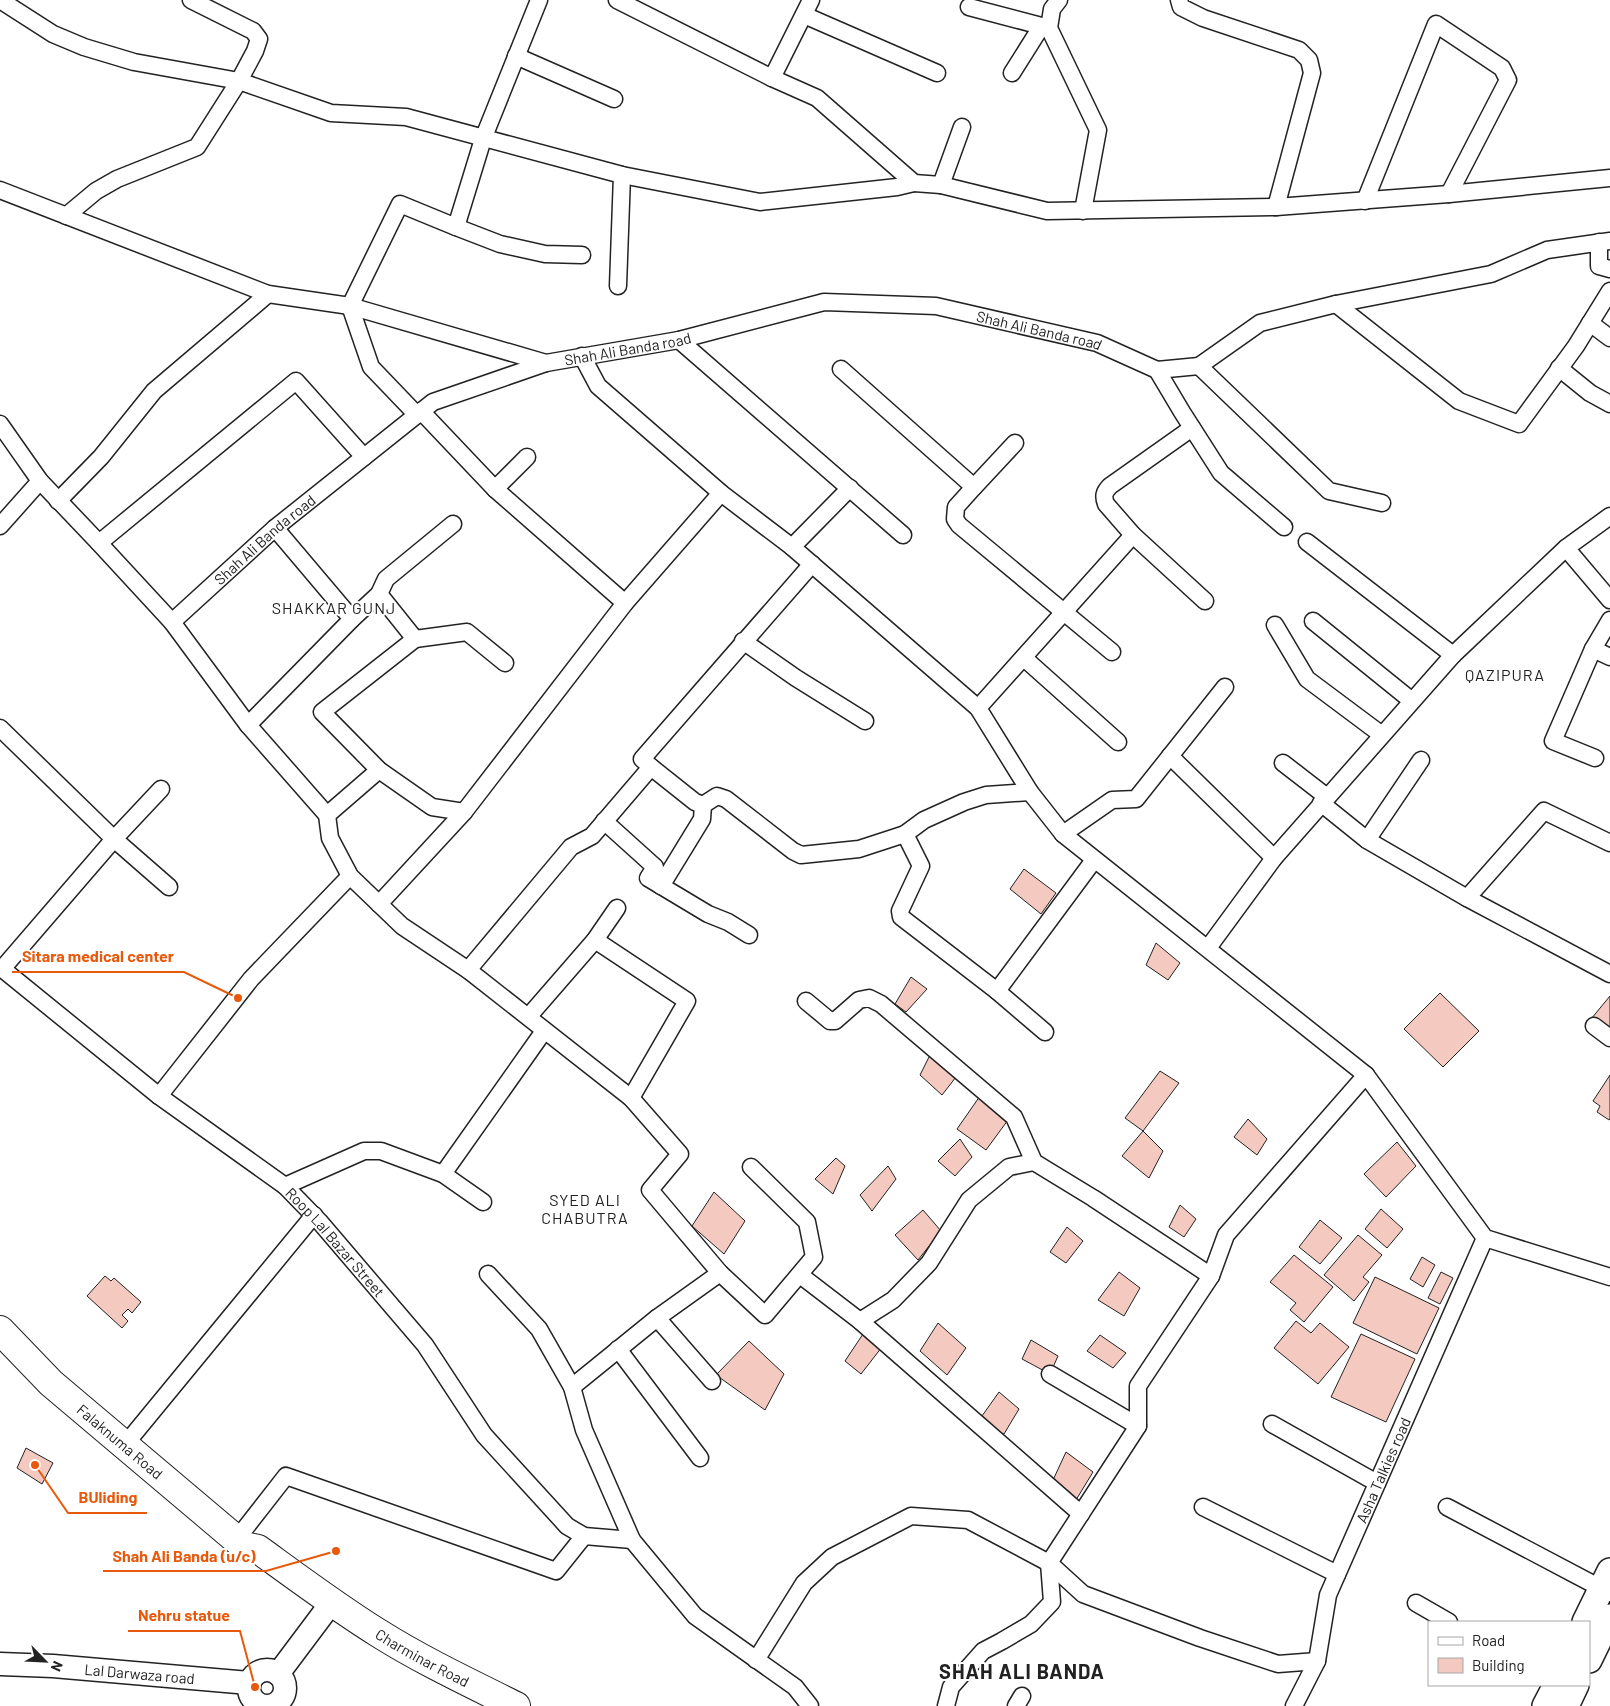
<svg xmlns="http://www.w3.org/2000/svg" width="1610" height="1706" font-family="Barlow,sans-serif">
<style>
.building{fill:#f3c9c0;stroke:#222}
.lines{fill:none;stroke-linecap:round;stroke-linejoin:round}
.street-casing{stroke:#222;stroke-width:19}
.secondary-casing{stroke:#222;stroke-width:25}
.primary-casing{stroke:#222;stroke-width:28}
.highway-casing{stroke:#222;stroke-width:30}
.street{stroke:#fff;stroke-width:16}
.secondary{stroke:#fff;stroke-width:22}
.primary{stroke:#fff;stroke-width:25}
.highway{stroke:#fff;stroke-width:28}
.labels{text-anchor:middle;dominant-baseline:central;stroke-width:4;stroke-linejoin:round;paint-order:stroke}
.street-label{font-size:15px;fill:#222;stroke:#fff}
.neighbourhood-label{font-size:16px;letter-spacing:1px;fill:#222;stroke:#fff}
.district-label{font-size:20px;font-weight:bold;letter-spacing:1px;fill:#222;stroke:#fff}
.leader{fill:none;stroke:#e8590c;stroke-width:2}
.callout-dot{fill:#e8590c;stroke:#fff;stroke-width:2}
.callout-label{font-size:16px;text-anchor:middle;font-weight:bold;fill:#e8590c;stroke:#fff;stroke-width:4;stroke-linejoin:round;paint-order:stroke}
</style>
<rect width="100%" height="100%" fill="#fff"/>
<g class="building">
<path d="M1024 869 1056 893 1041 914 1010 889Z"/>
<path d="M1156 943 1180 963 1168 980 1146 965Z"/>
<path d="M911 977 927 989 906 1012 895 1004Z"/>
<path d="M1440 993 1479 1031 1443 1067 1404 1029Z"/>
<path d="M1610 996V1034L1591 1019Z"/>
<path d="M933 1049 956 1077 942 1095 920 1075Z"/>
<path d="M1160 1071 1179 1083 1143 1131 1125 1118Z"/>
<path d="M1610 1075V1118L1609 1120 1597 1112 1600 1106 1593 1101Z"/>
<path d="M980 1096 1008 1120 986 1150 957 1129Z"/>
<path d="M1248 1119 1267 1139 1257 1155 1234 1137Z"/>
<path d="M1143 1131 1163 1151 1149 1178 1122 1156Z"/>
<path d="M960 1139 972 1157 955 1176 938 1161Z"/>
<path d="M1397 1142 1416 1166 1386 1197 1364 1174Z"/>
<path d="M836 1158 845 1166 833 1194 815 1179Z"/>
<path d="M888 1166 896 1179 872 1211 860 1195Z"/>
<path d="M714 1192 745 1221 724 1254 692 1226Z"/>
<path d="M1180 1205 1196 1219 1184 1237 1169 1227Z"/>
<path d="M1381 1209 1403 1229 1387 1248 1365 1229Z"/>
<path d="M923 1210 941 1231 918 1260 895 1235Z"/>
<path d="M1320 1220 1342 1238 1320 1264 1299 1247Z"/>
<path d="M1067 1227 1083 1241 1066 1263 1050 1252Z"/>
<path d="M1358 1235 1382 1255 1363 1277 1369 1282 1354 1301 1324 1275Z"/>
<path d="M1294 1255 1333 1287 1304 1322 1290 1310 1296 1303 1270 1282Z"/>
<path d="M1422 1257 1435 1265 1423 1287 1410 1279Z"/>
<path d="M1119 1272 1140 1288 1124 1316 1098 1300Z"/>
<path d="M1441 1272 1453 1278 1440 1304 1428 1298Z"/>
<path d="M105 1276 111 1281 114 1278 141 1302 132 1313 128 1309 122 1315 128 1321 122 1328 87 1296Z"/>
<path d="M1375 1277 1439 1308 1417 1354 1353 1323Z"/>
<path d="M1296 1321 1311 1333 1320 1323 1349 1347 1318 1384 1274 1348Z"/>
<path d="M938 1323 966 1348 947 1375 920 1351Z"/>
<path d="M865 1331 882 1347 861 1374 845 1361Z"/>
<path d="M1361 1334 1415 1359 1386 1422 1331 1397Z"/>
<path d="M1100 1335 1126 1353 1113 1368 1087 1351Z"/>
<path d="M1031 1340 1058 1356 1050 1374 1022 1359Z"/>
<path d="M749 1341 784 1374 765 1410 716 1375Z"/>
<path d="M999 1392 1019 1409 1004 1434 977 1423Z"/>
<path d="M26 1448 53 1463 42 1484 17 1468Z"/>
<path d="M1066 1452 1093 1472 1076 1500 1053 1480Z"/>
</g>
<g class="lines">
<g class="street-casing">
<g id="street">
<path d="M0 0 53 34 84 47 134 62 239 81 331 113 406 117 622 175 760 202 897 187 914 183"/>
<path d="M617 0 772 78 817 98 914 183 941 185 1047 211 1276 207 1449 194 1610 178"/>
<path d="M1059 0 1052 9 1049 28 1098 130 1083 211"/>
<path d="M1179 0 1181 7 1203 18 1299 50 1309 60 1312 73 1276 207"/>
<path d="M969 7 1049 28"/>
<path d="M804 15 937 73"/>
<path d="M516 56 614 99"/>
<path d="M1012 73 1041 27"/>
<path d="M772 78 811 0"/>
<path d="M941 185 962 127"/>
<path d="M0 190 268 294 350 306 546 363"/>
<path d="M1365 201 1436 24 1502 68 1508 80 1449 194"/>
<path d="M66 216 96 191 117 179 197 147 239 81 255 51 259 39 253 31 191 0"/>
<path d="M456 227 500 244 545 254 582 255"/>
<path d="M1599 242V266L1610 269"/>
<path d="M618 286 622 175"/>
<path d="M1336 304 1459 401 1519 424 1576 346 1610 291"/>
<path d="M1590 323 1610 338"/>
<path d="M679 340 903 535"/>
<path d="M582 356 598 386 721 493 792 547 978 708 1030 792 1063 834 1366 1075 1485 1238 1610 1277"/>
<path d="M1199 366 1329 491 1382 503"/>
<path d="M1559 368 1590 393 1610 404"/>
<path d="M841 369 974 487 956 507 955 519 959 525 1112 652"/>
<path d="M1157 370 1182 412 1221 473 1284 527"/>
<path d="M421 411 495 489 625 603"/>
<path d="M417 415 371 367 350 306 400 204 456 227 483 139 539 0"/>
<path d="M0 424 40 481 99 543 172 622 248 725 327 815 330 838 350 876 402 926 468 970 631 1098 680 1154 650 1190 720 1273 765 1315 814 1257 807 1222 751 1167"/>
<path d="M1192 428 1110 486C1104 492 1103 496 1106 504L1133 535 1205 601"/>
<path d="M974 487 1015 443"/>
<path d="M495 489 527 457"/>
<path d="M58 501 101 457 154 391 268 294"/>
<path d="M0 526 40 481"/>
<path d="M275 528 352 619"/>
<path d="M1307 542 1453 655"/>
<path d="M99 543 296 381 364 457"/>
<path d="M792 547 850 488"/>
<path d="M1566 548 1610 600"/>
<path d="M379 594 415 639 467 632 505 663"/>
<path d="M1313 621 1412 701"/>
<path id="s1" d="M172 622 275 528 433 402 546 363 679 340 824 302 936 306 1097 343 1157 370 1199 366 1260 323 1336 304 1491 274 1547 250 1610 241"/>
<path d="M1275 625 1307 679 1382 735"/>
<path d="M415 639 322 712 379 770 432 807 464 812"/>
<path d="M743 641 796 678 865 721"/>
<path d="M1593 649 1610 657"/>
<path d="M1024 658 1118 742"/>
<path d="M978 708 1133 535"/>
<path d="M248 725 352 619 379 594 386 579 453 524"/>
<path d="M0 728 114 839 169 887"/>
<path d="M1170 756 1274 858"/>
<path d="M1595 758 1553 741 1593 649 1610 620"/>
<path d="M1283 763 1327 797"/>
<path d="M651 767 695 802 703 805 717 796 726 799 793 851 801 855 859 849 905 834 924 820 964 802 986 795 1030 792"/>
<path d="M1321 803 1367 840 1467 898 1610 974"/>
<path d="M327 815 379 770"/>
<path d="M604 821 655 867 648 878 708 914 728 922 749 935"/>
<path d="M905 834 921 866 900 911 901 917 997 991 1045 1032"/>
<path d="M1063 834 1112 800 1136 799 1225 687"/>
<path d="M1367 840 1421 760"/>
<path d="M661 886 702 819 703 805"/>
<path d="M1467 898 1544 811 1610 843"/>
<path d="M379 904 464 812 625 603 721 493"/>
<path d="M595 940 687 1001 631 1098"/>
<path d="M1208 948 1274 858 1453 655 1566 548 1610 516"/>
<path id="s2" d="M0 967 159 1096 285 1186 319 1221 425 1345 484 1435 567 1526 584 1536 632 1540"/>
<path d="M2 969 114 839 161 789"/>
<path d="M468 970 571 847 592 836 651 767 642 759 812 564"/>
<path d="M997 991 1094 860"/>
<path d="M806 1001 830 1021H835L859 1000 869 998 881 1004 1014 1117 1034 1162 1093 1198 1211 1276"/>
<path d="M529 1016 595 940 617 908"/>
<path d="M1594 1026 1610 1038"/>
<path d="M159 1096 251 979 350 876"/>
<path d="M443 1174 544 1031"/>
<path d="M285 1186 364 1151H381L443 1174 483 1202"/>
<path d="M488 1274 539 1329 572 1387 584 1430 632 1540 695 1616 795 1687 810 1706"/>
<path d="M800 1275 860 1321 1081 1514"/>
<path d="M657 1318 712 1381"/>
<path d="M860 1321 893 1300 929 1263 969 1200 1009 1167 1034 1162"/>
<path d="M618 1349 700 1458"/>
<path d="M1050 1374 1138 1426"/>
<path d="M572 1387 657 1318 720 1273"/>
<path d="M1272 1424 1377 1483"/>
<path d="M124 1446 314 1215"/>
<path d="M1203 1507 1337 1574"/>
<path d="M1447 1507 1610 1593"/>
<path d="M236 1540 286 1476 556 1571 584 1536"/>
<path d="M1416 1603 1449 1622"/>
<path d="M756 1660 804 1583 832 1557 911 1516 968 1520 1049 1563 1083 1594 1200 1638 1278 1664 1317 1661"/>
<path d="M946 1706 951 1687 983 1651 1002 1641 1031 1624 1052 1602 1049 1563 1138 1426V1386L1211 1276 1226 1235 1366 1075"/>
<path d="M1016 1706 1022 1696"/>
<path id="s3" d="M1294 1706 1317 1661 1328 1595 1485 1238"/>
</g>
</g>
<g class="secondary-casing">
<g id="secondary">
<path id="s4" d="M0 1664 53 1666 249 1683"/>
<circle cx="267" cy="1688" r="18"/>
<path d="M278 1674 332 1602"/>
</g>
</g>
<g class="primary-casing">
<g id="primary">
<path d="M1585 1622 1610 1571"/>
<path d="M1589 1660 1610 1617"/>
<path d="M1545 1706 1556 1685"/>
<path d="M1566 1706 1576 1685"/>
</g>
</g>
<g class="highway-casing">
<g id="highway">
<path id="s5" d="M0 1330 51 1383 244 1546 258 1549C298 1578 338 1608 380 1634 423 1661 470 1683 516 1706"/>
</g>
</g>
<use href="#street" class="street"/>
<use href="#secondary" class="secondary"/>
<use href="#primary" class="primary"/>
<use href="#highway" class="highway"/>
</g>
<g class="labels">
<g class="street-label">
<text stroke="none"><textPath href="#s1" startOffset="964">Shah Ali Banda road</textPath></text>
<text stroke="none"><textPath href="#s1" startOffset="544">Shah Ali Banda road</textPath></text>
<text stroke="none"><textPath href="#s1" startOffset="124">Shah Ali Banda road</textPath></text>
<text stroke="none"><textPath href="#s2" startOffset="435">Roop Lal Bazar Street</textPath></text>
<text stroke="none"><textPath href="#s5" startOffset="164">Falaknuma Road</textPath></text>
<text stroke="none"><textPath href="#s3" startOffset="254">Asha Talkies road</textPath></text>
<text stroke="none"><textPath href="#s5" startOffset="538">Charminar Road</textPath></text>
<text stroke="none"><textPath href="#s4" startOffset="140">Lal Darwaza road</textPath></text>
</g>
<g class="neighbourhood-label">
<text x="334" y="607">SHAKKAR GUNJ</text>
<text x="1505" y="674">QAZIPURA</text>
<text x="585" y="1199">SYED ALI<tspan x="585" dy="18">CHABUTRA</tspan></text>
</g>
<g class="district-label">
<text x="1022" y="1671">SHAH ALI BANDA</text>
</g>
</g>
<path class="leader" d="M238 998L184 972H12M35 1465L68 1513H147M336 1551L266 1571H103M255 1687L240 1631H128"/>
<g class="callout-dot">
<circle cx="238" cy="998" r="5"/>
<circle cx="35" cy="1465" r="5"/>
<circle cx="336" cy="1551" r="5"/>
<circle cx="255" cy="1687" r="5"/>
</g>
<g class="callout-label">
<text x="98" y="962">Sitara medical center</text>
<text x="108" y="1503">BUliding</text>
<text x="184" y="1562">Shah Ali Banda (u/c)</text>
<text x="184" y="1621">Nehru statue</text>
</g>
<rect x="1428" y="1621" width="162" height="65" fill="#ffffff" stroke="#a7a7a7"/>
<rect x="1438" y="1637" width="25" height="8" fill="#ffffff" stroke="#a7a7a7"/>
<text x="1472" y="1646" font-size="15" fill="#222222">Road</text>
<rect x="1438" y="1658" width="25" height="15" fill="#f3c9c0" stroke="#a7a7a7"/>
<text x="1472" y="1671" font-size="15" fill="#222222">Building</text>
<g transform="translate(45 1661) rotate(114)" stroke="#ffffff" stroke-width="4" paint-order="stroke">
<path d="M0-4L9 19L0 12L-9 19Z" fill="#222222"/>
<text y="-8" font-size="14" font-weight="bold" text-anchor="middle" fill="#222222">N</text>
</g>
</svg>
